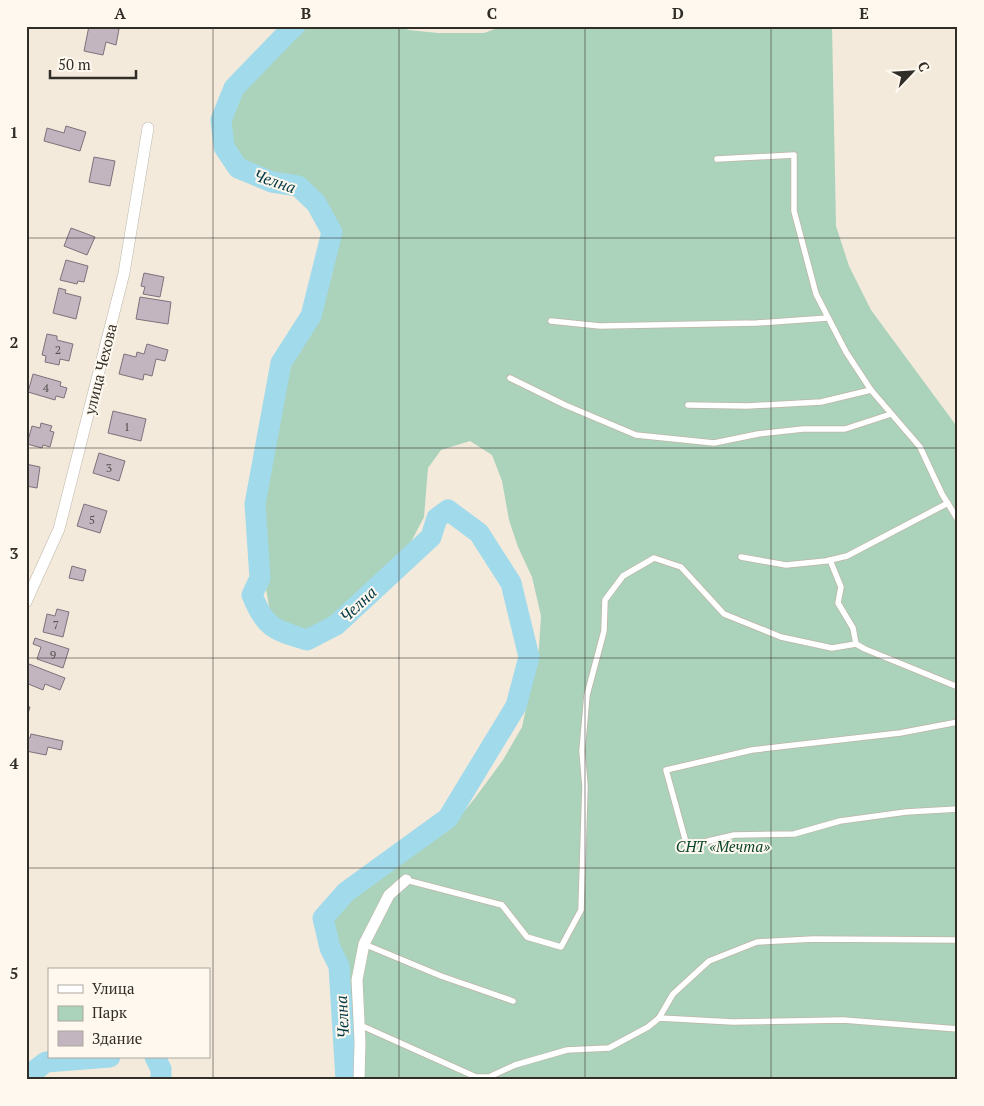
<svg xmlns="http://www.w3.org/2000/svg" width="984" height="1106" font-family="'PT Serif',serif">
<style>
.green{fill:#abd2bb}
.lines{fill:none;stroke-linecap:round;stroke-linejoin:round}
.river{stroke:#a1daea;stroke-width:21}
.building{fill:#c3b5c0;stroke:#7e717b}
.lane-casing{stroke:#beb6a8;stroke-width:7}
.street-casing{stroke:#beb6a8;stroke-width:12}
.lane{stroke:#fff;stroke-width:5.5}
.street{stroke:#fff;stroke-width:11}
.grid{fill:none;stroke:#312e28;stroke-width:1;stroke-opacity:0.55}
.labels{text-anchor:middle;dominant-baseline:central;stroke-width:4;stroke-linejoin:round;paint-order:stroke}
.number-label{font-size:12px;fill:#56504e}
.street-label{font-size:15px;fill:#312e28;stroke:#fef8ef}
.park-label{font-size:15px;font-style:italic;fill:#08442b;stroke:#fef8ef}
.water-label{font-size:16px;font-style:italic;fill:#043a46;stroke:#fef8ef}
.neatline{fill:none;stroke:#312e28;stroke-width:2}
.grid-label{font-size:16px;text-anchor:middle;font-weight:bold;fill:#312e28}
</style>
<rect width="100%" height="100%" fill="#f3eadc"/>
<path class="green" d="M295 26H397L409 30 438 33H484L503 26H832L836 226 849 266 871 310 958 428V1080H344V1064L334 984 329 915 336 903 355 885 405 855 447 832 475 798 503 760 522 727 539 648 541 616 532 577 518 547 509 520 502 481 492 455 470 441 441 450 428 468 424 517 388 586 375 599 350 615 326 636 315 641H297L277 628 269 606 262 566 260 498 275 410 301 340 332 276 335 248 327 229 308 203 296 192 245 178 231 162 223 145 225 124 232 103 258 69Z"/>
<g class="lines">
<g class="river">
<path d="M295 26 289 31 234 88 221 120 224 147 238 168 272 182 298 186 316 203 332 232 311 316 281 363 255 504 260 578 252 595C265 628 274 630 307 640L336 625 431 537 437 518 448 510 479 533 511 583 529 657 516 706 448 818 346 892 323 918 330 948 339 966 346 1080"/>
<path d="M155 1057 161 1069V1080"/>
<path d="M26 1077 46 1062 110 1057"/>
</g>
</g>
<g class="building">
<path d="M89 26H107L119 29 116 45 106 42 103 55 84 51Z"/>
<path d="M66 126 86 132 80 151 44 141 47 128 64 133Z"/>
<path d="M94 157 115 161 110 186 89 182Z"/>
<path d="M71 228 95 237 87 255 64 246Z"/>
<path d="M66 260 88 266 84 282 78 281 77 284 60 280Z"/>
<path d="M144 273 164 277 160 297 143 294 145 287 141 286Z"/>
<path d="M59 288 66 290 65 293 81 297 76 319 53 313Z"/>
<path d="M140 297 171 302 168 324 136 319Z"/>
<path d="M47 334 57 336V340L73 344 69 361 60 359 59 365 45 362 46 356 42 355Z"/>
<path d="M147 344 168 350 165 361 156 359 152 376 144 374 143 380 119 374 124 354 136 357 137 352 144 354Z"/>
<path d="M33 374 61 382 60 386 67 388 64 398 56 396 55 400 28 392Z"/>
<path d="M113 411 146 419 141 441 108 433Z"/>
<path d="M41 423 52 426 50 431 54 432 50 447 43 445 42 448 27 444 32 426 40 428Z"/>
<path d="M99 453 125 461 119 481 93 473Z"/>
<path d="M26 464 40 467 37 488 26 486Z"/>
<path d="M84 504 107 511 100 533 77 526Z"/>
<path d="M72 566 86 570 83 581 69 578Z"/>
<path d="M57 609 69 612 63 637 43 632 47 614 55 616Z"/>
<path d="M35 638 69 649 63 668 37 659 41 647 33 644Z"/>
<path d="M29 664 65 678 60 690 45 684 43 690 26 683V670Z"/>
<path d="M26 706 30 707 26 720Z"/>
<path d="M31 734 63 741 61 750 48 747 46 755 26 751V737L30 738Z"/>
</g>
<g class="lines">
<g class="lane-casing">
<g id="lane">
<path d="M717 159 794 155V211L816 294 846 352 871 390 920 447 942 494 958 520"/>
<path d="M551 321 600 326 757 323 828 318"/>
<path d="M510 378 565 405 636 435 714 443 758 434 803 429H845L891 414"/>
<path d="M688 405 747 406 821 402 871 390"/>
<path d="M741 557 786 565 826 561 847 556 948 503"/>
<path d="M830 560 841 587 838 603 853 628 856 644 865 649 958 687"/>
<path d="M958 722 900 733 752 750 666 770 687 846 734 835 794 834 840 821 906 812 958 809"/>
<path d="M406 880 502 905 527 937 561 947 581 910 585 786 582 751 587 695 604 631 605 600 623 576 654 558 681 567 724 614 781 637 832 648 856 644"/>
<path d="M364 944 441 976 513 1001"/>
<path d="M659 1018 733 1022 843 1020 958 1029"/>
<path d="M360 1025 476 1077H489L515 1065 567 1050 609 1048 648 1027 659 1018 673 994 709 961 757 942 813 939 958 940"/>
</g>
</g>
<g class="street-casing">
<g id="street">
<path d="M26 602 59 529 124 273 148 128"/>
<path d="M359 1080 360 1042 357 980 364 944 389 895 406 880"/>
</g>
</g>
<use href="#lane" class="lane"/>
<use href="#street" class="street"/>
</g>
<path class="grid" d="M213 26V1080M399 26V1080M585 26V1080M771 26V1080M26 238H958M26 448H958M26 658H958M26 868H958"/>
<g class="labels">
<g class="number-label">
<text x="58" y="349">2</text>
<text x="46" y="387">4</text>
<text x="127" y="426">1</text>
<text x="109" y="467">3</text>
<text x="92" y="519">5</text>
<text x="56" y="624">7</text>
<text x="53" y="654">9</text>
</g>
<g class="street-label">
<text transform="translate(100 369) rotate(-76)">улица Чехова</text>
</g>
<g class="park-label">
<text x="723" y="846">СНТ «Мечта»</text>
</g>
<g class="water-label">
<text transform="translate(275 181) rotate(19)">Челна</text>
<text transform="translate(358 604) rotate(-43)">Челна</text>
<text transform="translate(342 1017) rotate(-93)">Челна</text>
</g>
</g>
<rect width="984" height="1106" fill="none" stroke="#fef8ef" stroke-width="55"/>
<rect x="48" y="968" width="162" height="90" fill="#fef8ef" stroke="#aca79f"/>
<rect x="58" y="985" width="25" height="8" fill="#ffffff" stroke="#aca79f"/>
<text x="92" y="994" font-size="15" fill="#312e28">Улица</text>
<rect x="58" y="1006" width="25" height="15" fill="#abd2bb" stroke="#aca79f"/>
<text x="92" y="1018" font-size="15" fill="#312e28">Парк</text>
<rect x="58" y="1031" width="25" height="15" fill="#c3b5c0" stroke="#aca79f"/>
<text x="92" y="1044" font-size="15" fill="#312e28">Здание</text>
<g transform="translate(912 72) rotate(65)" stroke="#fef8ef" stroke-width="4" paint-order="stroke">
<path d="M0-4L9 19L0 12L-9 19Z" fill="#312e28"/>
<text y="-8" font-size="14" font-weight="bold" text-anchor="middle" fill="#312e28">С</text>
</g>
<path d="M50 70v8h86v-8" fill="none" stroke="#312e28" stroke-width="2.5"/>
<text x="58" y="70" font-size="15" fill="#312e28" stroke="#fef8ef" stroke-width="4" paint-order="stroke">50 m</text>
<rect x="28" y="28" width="928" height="1050" class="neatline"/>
<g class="grid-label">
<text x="120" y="19">A</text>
<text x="306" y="19">B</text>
<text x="492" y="19">C</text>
<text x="678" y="19">D</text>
<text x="864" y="19">E</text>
<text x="14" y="138">1</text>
<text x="14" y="348">2</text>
<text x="14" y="559">3</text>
<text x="14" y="769">4</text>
<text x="14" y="979">5</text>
</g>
</svg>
